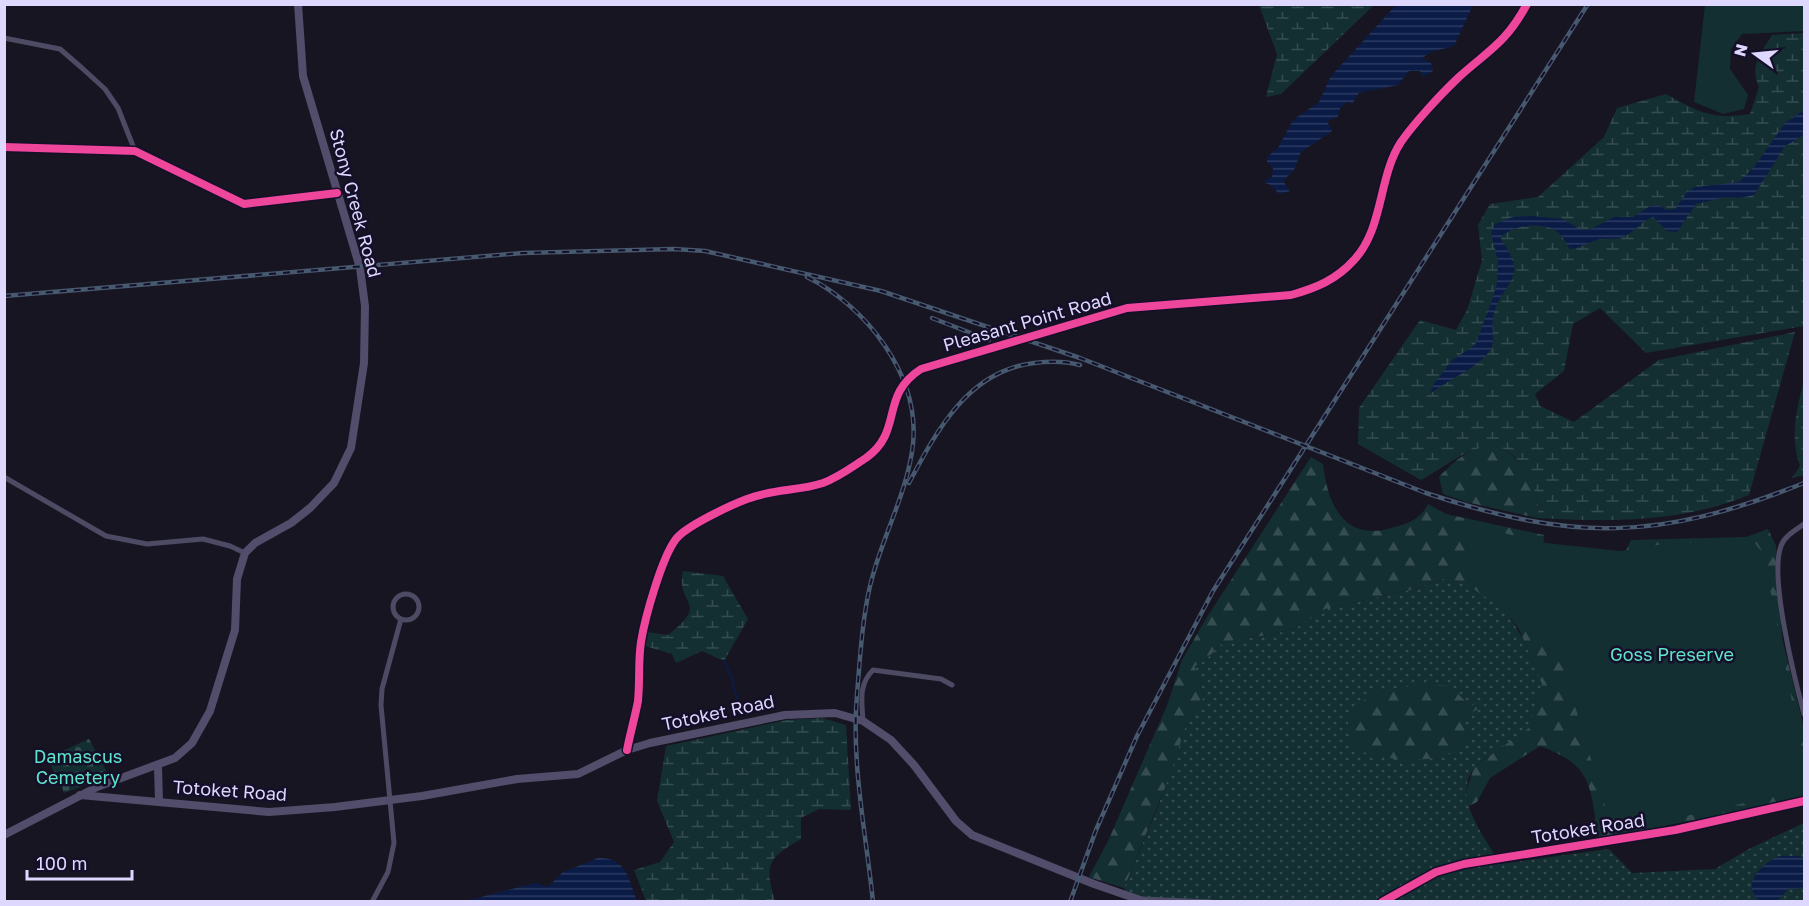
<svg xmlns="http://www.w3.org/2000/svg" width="1809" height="906" font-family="'Golos Text',sans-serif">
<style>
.grass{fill:url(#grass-dots)}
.forest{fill:url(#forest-firs)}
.wetland{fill:url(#wetland-marsh)}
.cemetery{fill:url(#cemetery-stones)}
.park{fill:#132f32}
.water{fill:url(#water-rules)}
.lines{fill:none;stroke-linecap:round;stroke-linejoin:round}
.stream{stroke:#0a1b46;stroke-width:2}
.street{stroke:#4d4a64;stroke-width:5}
.secondary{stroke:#514d6a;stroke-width:8}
.rail-casing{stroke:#46596e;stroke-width:4.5}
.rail{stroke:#150f29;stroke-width:2;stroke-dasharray:7;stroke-linecap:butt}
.cycleway-casing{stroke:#150f29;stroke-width:11}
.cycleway{stroke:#ed469a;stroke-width:8}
.labels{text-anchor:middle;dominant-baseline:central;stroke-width:5;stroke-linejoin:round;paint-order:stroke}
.street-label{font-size:18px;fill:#ded8ff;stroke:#150f29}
.park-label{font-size:18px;fill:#5fe4ca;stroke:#150f29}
</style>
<defs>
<pattern id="grass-dots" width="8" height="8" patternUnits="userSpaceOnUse" patternTransform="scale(1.5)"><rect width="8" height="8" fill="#132f32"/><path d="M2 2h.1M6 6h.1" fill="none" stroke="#354c51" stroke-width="1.8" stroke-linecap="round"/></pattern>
<pattern id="forest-firs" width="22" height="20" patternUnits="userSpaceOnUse" patternTransform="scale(1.5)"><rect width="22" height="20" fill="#132f32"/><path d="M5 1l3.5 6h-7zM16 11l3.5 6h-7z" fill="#354c51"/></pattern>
<pattern id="wetland-marsh" width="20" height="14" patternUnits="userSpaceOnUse" patternTransform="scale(1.5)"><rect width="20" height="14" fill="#132f32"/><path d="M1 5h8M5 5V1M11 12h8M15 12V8" fill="none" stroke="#354c51"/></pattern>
<pattern id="cemetery-stones" width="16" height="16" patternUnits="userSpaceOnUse" patternTransform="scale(1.5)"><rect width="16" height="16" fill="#132f32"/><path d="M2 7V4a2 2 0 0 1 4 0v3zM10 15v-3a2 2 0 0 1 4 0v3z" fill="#354c51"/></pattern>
<pattern id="water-rules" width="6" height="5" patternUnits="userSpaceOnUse" patternTransform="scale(1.5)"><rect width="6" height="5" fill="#0a1b46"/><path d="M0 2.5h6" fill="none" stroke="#2d3b62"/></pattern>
</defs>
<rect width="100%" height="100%" fill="#181523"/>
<path class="grass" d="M1449 577C1468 586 1489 595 1504 610 1514 621 1541 669 1542 683 1543 689 1533 722 1530 727 1516 750 1475 753 1468 780 1460 808 1487 840 1500 864L1609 849 1632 873 1715 869 1747 850 1804 823V901L1132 902 1124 888 1159 804 1188 719 1204 697C1203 685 1196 678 1195 666L1205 660 1224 642 1274 634 1296 628 1325 609 1418 588Z"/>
<g class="forest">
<path d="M1496 444C1520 456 1544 490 1537 518L1466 502 1443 494 1439 477C1455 460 1472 446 1496 444Z"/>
<path d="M1311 457 1323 464C1328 508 1346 543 1395 527 1411 523 1421 518 1428 504L1446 514 1544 535 1543 550 1623 557 1631 540 1746 537 1768 529 1776 546 1782 638 1804 728V798L1599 839C1589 787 1595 766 1540 746L1490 778 1477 802 1469 806 1466 792 1474 767 1529 728 1542 684 1519 629 1503 609 1475 590 1449 577 1418 588 1325 609 1296 628 1274 634 1224 642 1205 660 1195 666C1196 678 1203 685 1204 697L1188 719 1170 775 1124 888 1089 877 1109 839 1168 703 1182 660 1207 617Z"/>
<path d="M1425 684 1450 686 1469 705 1486 703 1466 717 1464 727 1474 732 1461 749 1436 758 1405 761 1358 751 1351 743 1348 724 1353 707 1378 691Z"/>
</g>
<g class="wetland">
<path d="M1259 5V4L1374 5 1281 94 1266 97 1277 54Z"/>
<path d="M1804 33V326L1646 353 1600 308 1573 324 1564 371 1535 394 1540 406 1574 422 1659 360 1795 332 1749 495C1680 523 1610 522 1537 518 1542 501 1534 489 1526 474 1499 419 1459 459 1421 480L1358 444 1359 408 1420 320 1456 330 1467 310 1482 261 1478 225 1490 204 1538 197 1604 137 1617 108 1666 94C1698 112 1713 120 1750 114L1759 87C1749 66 1761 53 1772 35Z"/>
<path d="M1804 381V475L1792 478 1800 466C1790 436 1796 411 1804 381Z"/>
<path d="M683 571 723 576 748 619 724 661 702 651 676 663 672 654 645 646 648 632 668 635C712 601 675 606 683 571Z"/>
<path d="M822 718 846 725 851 810 819 809 801 818V839C768 858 764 864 775 901H646L634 870 660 862 674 842 657 801 666 746 787 720Z"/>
</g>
<path class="cemetery" d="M89 739 109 776 64 793 47 758Z"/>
<g class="park">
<path d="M1705 5H1804V31L1742 34 1731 49 1730 69 1748 95 1744 109 1723 114 1694 102Z"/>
<path d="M1461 521 1537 542 1620 551 1664 544 1752 540 1763 553 1804 763V790L1613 832 1562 663 1485 586 1469 562Z"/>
</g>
<g class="water">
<path d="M1397 4 1473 5 1454 46 1431 52 1422 58 1431 63 1433 71 1423 77 1420 71H1409L1398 85 1359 93 1352 104 1348 102 1340 108 1338 117 1327 121 1332 131 1301 152 1294 170 1283 181 1290 191 1279 194 1271 185 1265 183V180L1272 177 1273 168 1267 162V157L1278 148 1293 120 1319 102 1331 76Z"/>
<path d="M1804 110V135L1785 146 1754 195 1740 198 1726 197 1696 204 1677 232 1667 231 1653 217C1641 221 1636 231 1625 236 1616 241 1606 237 1597 240 1587 243 1581 248 1570 249 1567 245 1563 237 1559 233 1545 220 1511 225 1500 238 1532 282 1501 280 1493 317 1491 328 1496 340 1490 350 1480 367 1447 380 1430 394L1434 384 1451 361 1475 345 1492 301 1497 283 1498 261 1491 233 1495 224 1513 217 1533 216 1563 219 1579 229 1589 230 1614 217H1633L1649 207 1658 205 1666 210 1675 209 1687 192 1695 187 1739 182 1754 167 1785 123Z"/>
<path d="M1780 856H1800L1804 861V888L1788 889 1777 901H1760C1739 885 1763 862 1780 856Z"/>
<path d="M598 858C627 857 628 879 637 901H466L535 883 548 887 563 872Z"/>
</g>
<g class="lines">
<path class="stream" d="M724 661 732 678 741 717"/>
<g class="street">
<path d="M4 38 60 49 82 68 105 89 118 108 135 151"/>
<path d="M4 147 135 151 244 204 337 193"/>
<path d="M4 477 106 536 147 544 203 539 230 546 245 553"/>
<path d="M1804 524C1796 530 1784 536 1781 546 1769 577 1795 680 1804 714"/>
<circle cx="406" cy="607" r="13"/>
<path d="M863 721C862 702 858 685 873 670L941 679 952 685"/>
<path d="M627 750C630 734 635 717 638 701 640 681 638 661 641 642 645 617 662 557 676 539 686 526 731 505 747 499 772 489 799 491 823 483 839 477 852 467 866 458 904 431 879 396 921 369L1127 308 1291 295C1316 288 1336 280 1354 260 1384 228 1378 177 1401 142 1415 122 1441 94 1459 77 1489 50 1506 43 1527 4"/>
<path d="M1142 899 1211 902"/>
<path d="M372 902 388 872 394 843 381 705 382 689 401 619"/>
<path d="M1382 902 1436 872 1464 864 1675 830 1804 801"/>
</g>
<g class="secondary">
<path d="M158 767 159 801"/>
<path d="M80 795 269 812 335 807 422 796 517 779 578 774 627 750 650 743 785 715 835 713 863 721 891 740 914 765 956 821 972 835 1094 884 1146 902"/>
<path d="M4 835 97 787 175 758 192 743 210 711 235 630 237 579 245 553 255 543 291 523 310 508 334 483 351 448 364 363 365 306 360 268 303 76 298 4"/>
</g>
<g class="rail-casing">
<g id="rail">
<path d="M807 277C866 306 920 375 913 444 908 492 881 539 870 586 862 621 860 659 857 694 851 764 866 833 873 902"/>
<path d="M4 296 523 253 674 249 705 251 881 291 1080 358 1426 493C1574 542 1659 541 1804 483"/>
<path d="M932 318 989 340"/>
<path d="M909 483C937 430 968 371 1034 363 1049 361 1065 361 1080 365"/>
<path d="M1070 902 1096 830 1137 736 1213 591 1588 4"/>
</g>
</g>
<use href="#rail" class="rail"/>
<g class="cycleway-casing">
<g id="cycleway">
<path d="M4 147 135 151 244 204 337 193"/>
<path d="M627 750C630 734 635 717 638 701 640 681 638 661 641 642 645 617 662 557 676 539 686 526 731 505 747 499 772 489 799 491 823 483 839 477 852 467 866 458 904 431 879 396 921 369L1127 308 1291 295C1316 288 1336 280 1354 260 1384 228 1378 177 1401 142 1415 122 1441 94 1459 77 1489 50 1506 43 1527 4"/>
<path d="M1382 902 1436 872 1464 864 1675 830 1804 801"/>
</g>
</g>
<use href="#cycleway" class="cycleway"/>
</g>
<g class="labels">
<g class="street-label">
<text transform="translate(356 203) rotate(75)">Stony Creek Road</text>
<text transform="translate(1027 321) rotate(-16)">Pleasant Point Road</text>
<text transform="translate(718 712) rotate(-12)">Totoket Road</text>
<text transform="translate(230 790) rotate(4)">Totoket Road</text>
<text transform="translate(1588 828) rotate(-9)">Totoket Road</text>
</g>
<g class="park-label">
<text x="1672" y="654">Goss Preserve</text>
<text x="78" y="756">Damascus<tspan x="78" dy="21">Cemetery</tspan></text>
</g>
</g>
<rect width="1809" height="906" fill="none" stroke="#ded8ff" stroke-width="12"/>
<g transform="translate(1755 54) rotate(285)" stroke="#150f29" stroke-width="4.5" paint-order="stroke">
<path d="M0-4.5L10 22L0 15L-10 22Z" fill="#ded8ff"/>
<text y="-9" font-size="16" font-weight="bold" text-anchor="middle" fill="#ded8ff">N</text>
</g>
<path d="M27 870v9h105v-9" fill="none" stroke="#ded8ff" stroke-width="3"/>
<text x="36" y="870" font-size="18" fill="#ded8ff" stroke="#150f29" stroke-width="4.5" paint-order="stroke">100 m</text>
</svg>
